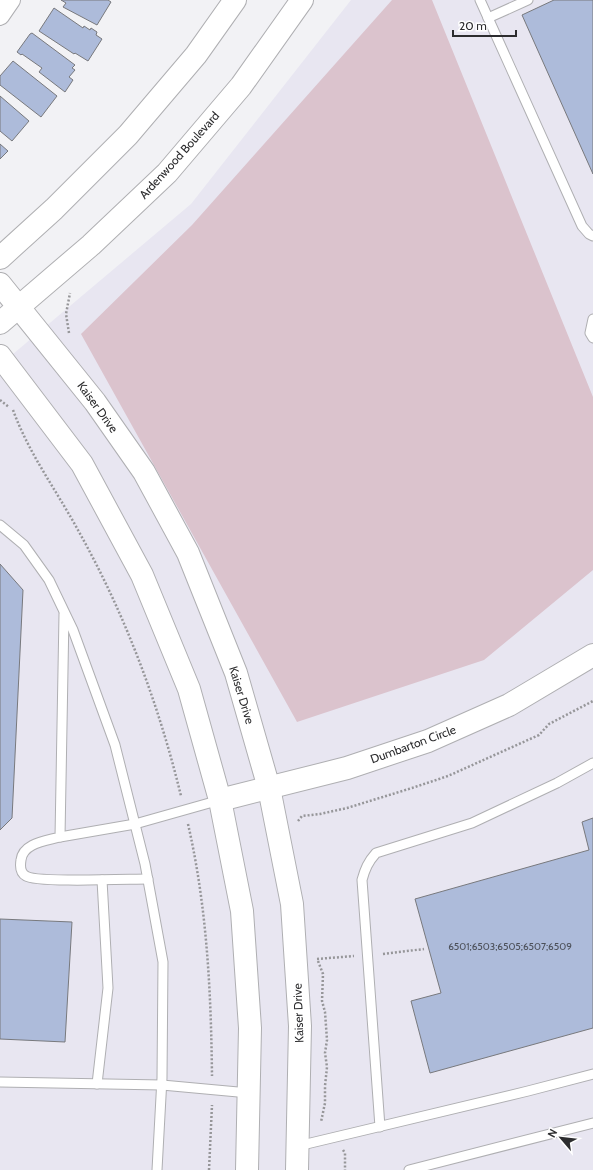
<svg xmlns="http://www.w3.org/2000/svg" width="593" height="1170" font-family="Cabin,sans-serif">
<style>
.built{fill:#e8e6f1}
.green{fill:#dbc3cd}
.building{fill:#adbbda;stroke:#78797d}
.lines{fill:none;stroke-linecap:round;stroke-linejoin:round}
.lane-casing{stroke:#afafb2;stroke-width:11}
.street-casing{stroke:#afafb2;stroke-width:20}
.secondary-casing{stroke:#afafb2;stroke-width:24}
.primary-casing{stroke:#afafb2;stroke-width:24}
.path{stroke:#969699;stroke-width:2.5;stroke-dasharray:2 2;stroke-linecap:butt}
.lane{stroke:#fff;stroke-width:9}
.street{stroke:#fff;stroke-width:18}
.secondary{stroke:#fff;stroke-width:22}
.primary{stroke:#fff;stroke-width:22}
.labels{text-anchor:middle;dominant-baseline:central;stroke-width:3;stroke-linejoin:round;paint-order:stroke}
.number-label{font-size:10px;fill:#4c5059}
.street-label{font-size:12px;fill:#2c2c2e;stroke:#fff}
</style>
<rect width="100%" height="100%" fill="#f2f2f5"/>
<path class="built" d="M351 0H593V1170H0V365L191 204Z"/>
<path class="green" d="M392 0H432L593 397V570L484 660 297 722 81 334 192 225Z"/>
<g class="building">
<path d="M61 0H108L111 2 97 25 63 7 66 3Z"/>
<path d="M554 0H593V174L522 15Z"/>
<path d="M54 8 83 28 84 26 90 30 91 28 97 32 96 35 102 39 88 61 75 53 74 54 39 31Z"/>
<path d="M32 33 75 65 72 68 75 70 69 77 73 80 65 92 39 72 42 68 22 54 21 55 17 52 30 34Z"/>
<path d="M13 61 57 96 41 117 0 85V76Z"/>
<path d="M0 96 29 121 12 141 0 131Z"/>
<path d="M0 144 8 151 0 159Z"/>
<path d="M0 564 23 590 12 818 0 830Z"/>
<path d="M593 818V1028L430 1073 411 1001 441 993 415 899 589 850 582 822Z"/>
<path d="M0 919 72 922 65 1042 0 1039Z"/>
</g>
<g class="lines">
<g class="lane-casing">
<g id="lane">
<path d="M480 0 582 226 589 234 593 236"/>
<path d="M488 18 528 0"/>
<path d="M593 319 590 333 593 338"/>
<path d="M0 525 24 545 49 580 73 630 115 745 145 864 163 962 162 1078 157 1170"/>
<path d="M64 614 60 837C46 841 23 843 21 860 20 866 20 873 26 876 36 883 130 879 148 879"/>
<path d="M60 837 135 824 220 800"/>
<path d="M0 1082 162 1085 249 1093"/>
<path d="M97 1084 108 988 102 880"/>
<path d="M380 1127 362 880C365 869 368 862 376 853L472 823 557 783 593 763"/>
<path d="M298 1146 528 1091 593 1074"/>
<path d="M409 1170 593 1123"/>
</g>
</g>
<g class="street-casing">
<path id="street" d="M0 16 11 0"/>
</g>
<g class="secondary-casing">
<g id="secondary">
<path d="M0 284 95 402 144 472 188 553 236 673 269 788 292 904 300 1026 297 1170"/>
<path d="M0 356 82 464 142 575 189 689 220 800 242 911 250 1028 247 1170"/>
<path d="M220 800 347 768 428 741 509 705 593 655"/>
</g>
</g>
<g class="primary-casing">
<g id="primary">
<path d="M0 258 54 209 128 135 196 55 235 0"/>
<path d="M0 323 91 245 167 173 241 86 302 0"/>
</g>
</g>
<g class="path">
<path d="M69 333 66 314 70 293"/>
<path d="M0 400 9 407"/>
<path d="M13 410C29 454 57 491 79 532 125 614 159 705 181 796"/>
<path d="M298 821 302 816 320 814 347 808 412 788 448 776 539 735 549 724 593 701"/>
<path d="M188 824C207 907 211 991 212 1076"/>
<path d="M383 954 424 949"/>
<path d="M317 959 354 956"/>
<path d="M318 961 323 974 322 1001 325 1012 327 1040 325 1053 327 1067 325 1086V1103L321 1122"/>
<path d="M343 1150 345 1153V1170"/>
<path d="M209 1170 212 1105"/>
</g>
<use href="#lane" class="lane"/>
<use href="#street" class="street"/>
<use href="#secondary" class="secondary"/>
<use href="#primary" class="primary"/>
</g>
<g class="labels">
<g class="number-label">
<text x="510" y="946">6501;6503;6505;6507;6509</text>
</g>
<g class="street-label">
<text transform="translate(179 155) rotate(-48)">Ardenwood Boulevard</text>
<text transform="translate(98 407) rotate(54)">Kaiser Drive</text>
<text transform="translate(242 695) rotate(73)">Kaiser Drive</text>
<text transform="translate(413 744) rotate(-20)">Dumbarton Circle</text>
<text transform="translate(298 1013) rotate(-92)">Kaiser Drive</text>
</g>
</g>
<g transform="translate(561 1138) rotate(298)" stroke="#ffffff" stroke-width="3" paint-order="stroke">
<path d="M0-3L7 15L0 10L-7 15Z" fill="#2c2c2e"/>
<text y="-6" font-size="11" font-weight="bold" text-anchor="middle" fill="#2c2c2e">N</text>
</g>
<path d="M453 30v6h63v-6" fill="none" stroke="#2c2c2e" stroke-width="2"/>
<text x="459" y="30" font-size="12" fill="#2c2c2e" stroke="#ffffff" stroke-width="3" paint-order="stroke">20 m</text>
</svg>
